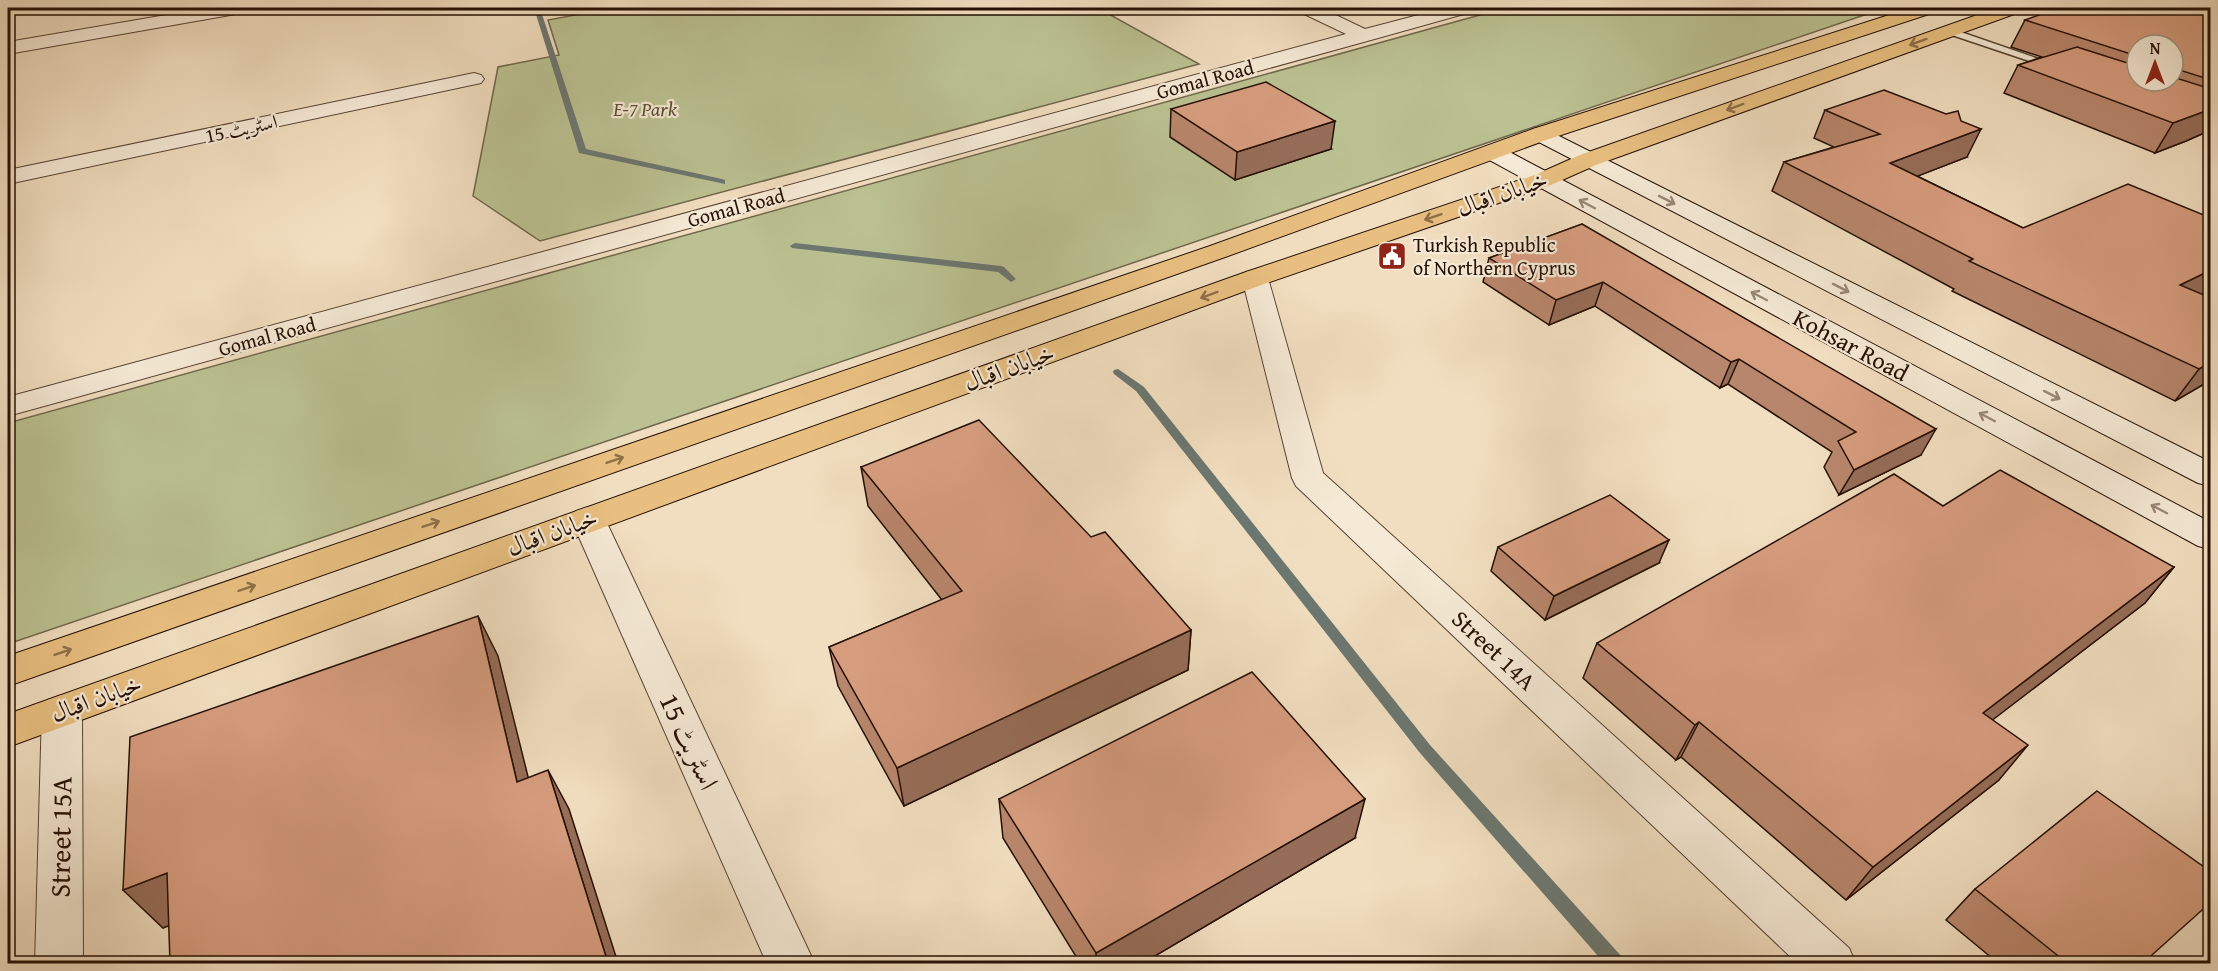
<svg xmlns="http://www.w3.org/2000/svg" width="2218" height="971" font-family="'Gentium Book Plus',Amiri,serif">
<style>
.green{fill:#bbc192;stroke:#70684c;stroke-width:1.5}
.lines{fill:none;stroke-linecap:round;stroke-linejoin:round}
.stream{fill:#6c7771;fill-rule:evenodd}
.lane-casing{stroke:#584434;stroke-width:3}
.street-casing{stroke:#584434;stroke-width:2}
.secondary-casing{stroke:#251005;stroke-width:2}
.primary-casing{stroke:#251005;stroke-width:2}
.lane{fill:#f6ead6;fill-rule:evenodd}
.street{fill:#f6ead6;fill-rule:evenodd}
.secondary{fill:#f6ead6;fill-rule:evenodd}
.primary{fill:#e8bf80;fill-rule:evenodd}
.wall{fill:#b8866c;stroke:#251005;stroke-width:1.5;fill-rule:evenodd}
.shaded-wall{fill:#966d58;stroke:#251005;stroke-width:1.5}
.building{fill:#d69c7e;stroke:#251005;stroke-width:1.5}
.oneway{stroke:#907049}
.oneway2{stroke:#988878}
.labels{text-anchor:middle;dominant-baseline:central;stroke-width:4.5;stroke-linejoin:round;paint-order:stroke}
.far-street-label{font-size:20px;fill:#251005;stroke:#f6ead6}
.far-park-label{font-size:20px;font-style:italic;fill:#5a4e36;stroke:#f6ead6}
.far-poi-label{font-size:20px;fill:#251005;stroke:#f6ead6;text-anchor:start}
.street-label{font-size:24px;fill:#251005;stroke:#f6ead6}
.near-street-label{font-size:28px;fill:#251005;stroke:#f6ead6}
</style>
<rect width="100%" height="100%" fill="#f1dec0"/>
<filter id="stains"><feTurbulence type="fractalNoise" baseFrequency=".00333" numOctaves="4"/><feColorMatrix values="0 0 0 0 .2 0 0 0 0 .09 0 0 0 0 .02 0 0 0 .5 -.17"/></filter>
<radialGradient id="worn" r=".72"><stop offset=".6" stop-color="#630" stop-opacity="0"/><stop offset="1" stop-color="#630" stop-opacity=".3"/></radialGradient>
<g class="green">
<path d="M613 8H1098L1199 64 540 241 473 196 498 67 559 55 548 20Z"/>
<path d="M1505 8H1885L8 644V423Z"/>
</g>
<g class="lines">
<g class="stream">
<path d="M534 8H540L586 149 722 179 725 180V184L579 153Z"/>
<path d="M795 243 1001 266 1004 267 1016 279 1011 282 998 272 792 248 790 246Z"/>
<path d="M1118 369 1144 387 1430 745 1623 958 1625 964H1605L1420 753 1136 391 1114 374 1113 372 1114 370Z"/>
</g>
<g class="lane-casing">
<path id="lane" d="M1946 29H1952L2059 66 2050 68 1946 33Z"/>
</g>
<g class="street-casing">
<g id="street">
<path d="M207 8H245L243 12 236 14 8 54V42Z"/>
<path d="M561 8H580L578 12H563Z"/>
<path d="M1298 8H1321L1365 29 1445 8H1473L1471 12 1371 40 8 416V397L1346 34 1300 12Z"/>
<path d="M474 73 481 75 484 79 481 83 8 184V170Z"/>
<path d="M1255 270 1264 272 1268 278 1323 473 1849 948 1856 964H1798L1296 486 1292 478 1242 278 1246 272Z"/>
<path d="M588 507 600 511 605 519 815 964H767L571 519 576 511Z"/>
<path d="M62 695 76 700 82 711 83 964H35L42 711 48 700Z"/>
</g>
</g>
<g class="secondary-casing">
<g id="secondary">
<path d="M1541 127 2210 462V486L2198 483 1533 139 1530 134 1533 129Z"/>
<path d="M1492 145 1500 147 2210 522V549L2198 546 1484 157 1481 152 1484 147Z"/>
</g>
</g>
<g class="primary-casing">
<g id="primary">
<path d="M1911 8H1937L1935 12 1549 139 1228 256 8 686V656L1210 246 1533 129Z"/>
<path d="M1997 8H2022L2020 12 1596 165 1551 185 1264 284 8 747V714L1246 272 1535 175 1580 155Z"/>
</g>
</g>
<use href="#lane" class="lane"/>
<use href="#street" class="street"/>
<use href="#secondary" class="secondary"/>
<use href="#primary" class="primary"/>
</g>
<g class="wall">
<path d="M2211 8V130L2186 141 2155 153 2004 93 2018 65 2042 57 2011 47 2025 20ZM2137 45H2173V81H2137Z"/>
<path d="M1171 109 1331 149 1235 180 1170 137Z"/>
<path d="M1825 110 1967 157 1917 176 2023 228 2211 218V290L2202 294 2211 298V380L2175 401 1952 291 1954 289 1772 191 1784 162 1834 147 1814 138Z"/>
<path d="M1582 224 1921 455 1839 495 1824 467 1832 452 1728 384 1720 388 1595 306 1549 325 1483 282 1489 258Z"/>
<path d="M861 467 1091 537 1191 630 1188 670 904 806 838 686 829 647 942 600 868 506Z"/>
<path d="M1943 506 2174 567 2145 603 1992 720 1999 780 1846 900 1681 757 1676 760 1583 678 1597 643Z"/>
<path d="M1498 547 1659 563 1545 620 1491 571Z"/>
<path d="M999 799 1355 838 1143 963H1080L1003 838Z"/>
<path d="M1975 889 2143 963H1998L1946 920Z"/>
</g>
<g class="shaded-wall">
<path d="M2211 109V130L2186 141 2155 153 2173 123Z"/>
<path d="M1335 121 1331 149 1235 180 1237 152Z"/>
<path d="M1981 129 1967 157 1877 192 1890 163Z"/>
<path d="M2211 270V290L2158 316 2180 285Z"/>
<path d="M1603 282 1595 306 1549 325 1556 300Z"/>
<path d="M1739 359 1728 384 1720 388 1731 362Z"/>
<path d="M2211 362V380L2175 401 2199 369Z"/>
<path d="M1936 429 1921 455 1839 495 1854 470Z"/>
<path d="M1669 540 1659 563 1545 620 1554 596Z"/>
<path d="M2174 567 2145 603 1956 748 1983 713Z"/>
<path d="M478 616 498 656 539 821 517 782Z"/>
<path d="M1191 630 1188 670 904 806 897 768Z"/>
<path d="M1699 722 1681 757 1676 760 1695 725Z"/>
<path d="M2028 745 1999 780 1846 900 1873 867Z"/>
<path d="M548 770 569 809 618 963H608Z"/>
<path d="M1365 799 1355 838 1143 963H1096V953Z"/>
<path d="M167 873 205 911 163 928 123 890Z"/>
</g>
<g class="building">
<path d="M2059 8H2102L2119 13 2131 8H2211V80L2173 68V45H2137V56L2025 20Z"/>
<path d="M2077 47 2137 66V81H2173V77L2211 89V109L2173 123 2018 65Z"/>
<path d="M1266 82 1335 121 1237 152 1171 109Z"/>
<path d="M1884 90 1946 114 1958 111 1961 121 1981 129 1890 163 2023 228 2128 184 2211 218V270L2180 285 2211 298V362L2199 369 1969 261 1973 259 1784 162 1880 134 1825 110Z"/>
<path d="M1582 224 1936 429 1854 470 1838 441 1856 432 1739 359 1731 362 1603 282 1556 300 1489 258Z"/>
<path d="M979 420 1091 537 1105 532 1191 630 897 768 829 647 962 591 861 467Z"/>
<path d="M2000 470 2174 567 1983 713 2028 745 1873 867 1699 722 1695 725 1597 643 1894 474 1943 506Z"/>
<path d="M1610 495 1669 540 1554 596 1498 547Z"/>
<path d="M478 616 517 782 548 770 608 963H170L167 873 123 890 130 737Z"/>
<path d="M1252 672 1365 799 1096 953 999 799Z"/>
<path d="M2097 791 2211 872V902L2143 963H2067L1975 889Z"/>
</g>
<defs><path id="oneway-shaft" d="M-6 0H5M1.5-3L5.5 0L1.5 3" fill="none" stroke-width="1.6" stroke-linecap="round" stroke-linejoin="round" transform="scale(1.5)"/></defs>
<g class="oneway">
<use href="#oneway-shaft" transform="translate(1918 42) rotate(160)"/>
<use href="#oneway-shaft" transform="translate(1735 107) rotate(160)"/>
<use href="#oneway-shaft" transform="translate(1433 217) rotate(161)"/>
<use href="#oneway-shaft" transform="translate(1209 295) rotate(160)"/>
<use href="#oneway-shaft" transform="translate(615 460) rotate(-19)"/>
<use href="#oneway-shaft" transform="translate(431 524) rotate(-19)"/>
<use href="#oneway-shaft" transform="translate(247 588) rotate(-19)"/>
<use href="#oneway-shaft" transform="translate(63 652) rotate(-19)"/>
</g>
<g class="oneway2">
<use href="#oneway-shaft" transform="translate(1667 200) rotate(27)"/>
<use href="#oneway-shaft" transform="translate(1587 204) rotate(-152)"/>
<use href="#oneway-shaft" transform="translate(1841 288) rotate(27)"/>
<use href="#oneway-shaft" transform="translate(1759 296) rotate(-152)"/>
<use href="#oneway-shaft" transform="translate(2052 395) rotate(27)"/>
<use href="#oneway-shaft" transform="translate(1987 417) rotate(-152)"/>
<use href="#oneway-shaft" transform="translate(2159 509) rotate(-152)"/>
</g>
<defs>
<g id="civic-square" transform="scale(1.5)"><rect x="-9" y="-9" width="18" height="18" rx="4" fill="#8f2418" stroke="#f6ead6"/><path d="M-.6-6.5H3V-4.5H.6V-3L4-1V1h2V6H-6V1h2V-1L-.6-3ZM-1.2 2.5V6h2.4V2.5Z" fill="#fff"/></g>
</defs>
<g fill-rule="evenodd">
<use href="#civic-square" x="1392" y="256"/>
</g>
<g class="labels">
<g class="far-street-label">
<text transform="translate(1205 79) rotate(-15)">Gomal Road</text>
<text transform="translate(241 128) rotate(-12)">اسٹریٹ 15</text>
<text transform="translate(736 207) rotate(-15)">Gomal Road</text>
<text transform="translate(267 336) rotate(-15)">Gomal Road</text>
</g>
<g class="far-park-label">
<text x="645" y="108">E-7 Park</text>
</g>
<g class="far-poi-label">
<text x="1413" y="244">Turkish Republic<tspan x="1413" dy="23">of Northern Cyprus</tspan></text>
</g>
<g class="street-label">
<text transform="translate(1502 193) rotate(-19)">خیابان اقبال</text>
<text transform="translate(1851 345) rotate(28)">Kohsar Road</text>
<text transform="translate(1009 367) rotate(-20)">خیابان اقبال</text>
<text transform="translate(552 532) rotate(-20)">خیابان اقبال</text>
<text transform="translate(1494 650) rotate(43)">Street 14A</text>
<text transform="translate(96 698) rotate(-20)">خیابان اقبال</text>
</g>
<g class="near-street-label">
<text transform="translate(690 741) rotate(65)">اسٹریٹ 15</text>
<text transform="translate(60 837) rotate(-89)">Street 15A</text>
</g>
</g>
<rect width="2218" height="971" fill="none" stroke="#f1dec0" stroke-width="30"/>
<rect x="9" y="9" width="2200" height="953" fill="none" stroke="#251005" stroke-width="3"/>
<rect x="15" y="15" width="2188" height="941" fill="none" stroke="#251005" stroke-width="1.5"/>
<g transform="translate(2155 63)"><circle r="28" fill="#f6ead6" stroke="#a29382" stroke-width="1.5"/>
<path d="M0-4.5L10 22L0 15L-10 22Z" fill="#8f2418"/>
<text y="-9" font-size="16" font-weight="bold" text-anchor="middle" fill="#251005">N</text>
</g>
<rect width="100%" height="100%" filter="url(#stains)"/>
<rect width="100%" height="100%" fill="url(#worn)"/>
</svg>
